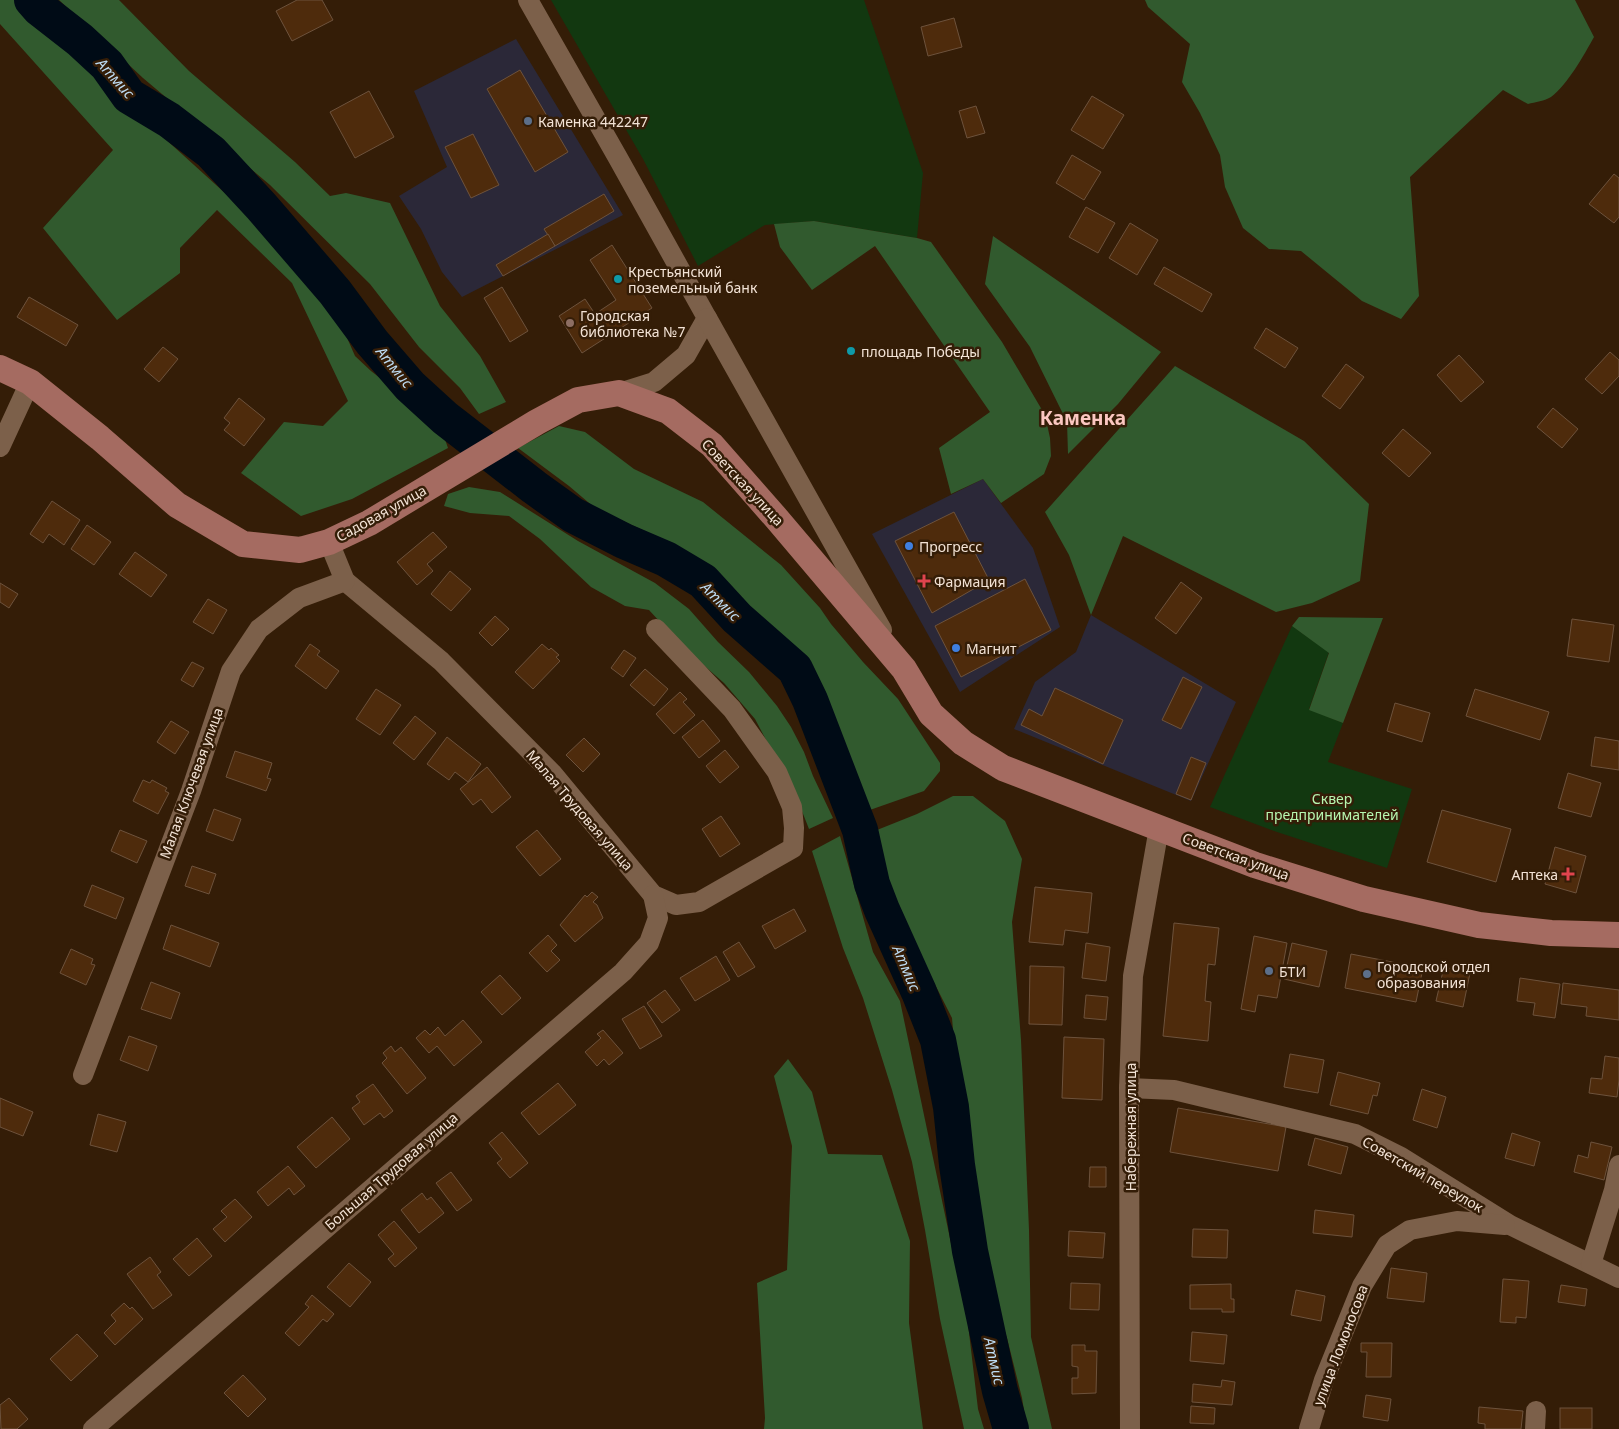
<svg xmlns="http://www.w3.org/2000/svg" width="1619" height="1429" font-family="'Noto Sans',sans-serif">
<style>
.commercial{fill:#2b2838}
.green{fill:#123810}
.forest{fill:#315a2e}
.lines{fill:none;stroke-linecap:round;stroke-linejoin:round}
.river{stroke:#000b16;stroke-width:36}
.building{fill:#4e2b0c;stroke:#6d523c}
.minor{stroke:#7c604a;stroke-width:20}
.major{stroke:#a56b61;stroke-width:26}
.service-dot{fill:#5c6f8a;stroke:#341d07;stroke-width:2}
.culture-dot{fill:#0f9aa8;stroke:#341d07;stroke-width:2}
.education-dot{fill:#8d6e63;stroke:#341d07;stroke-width:2}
.shop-dot{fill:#3f7fe0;stroke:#341d07;stroke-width:2}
.health-dot{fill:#e0444e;stroke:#341d07;stroke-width:2}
.labels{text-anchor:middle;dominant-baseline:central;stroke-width:5;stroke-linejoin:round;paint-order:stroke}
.poi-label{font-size:14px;fill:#f3e3d6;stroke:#341d07;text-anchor:start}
.street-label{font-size:14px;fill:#f3e3d6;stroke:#341d07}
.park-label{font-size:14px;fill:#b6f6b0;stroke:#341d07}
.water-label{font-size:15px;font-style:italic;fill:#bddbf3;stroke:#341d07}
.district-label{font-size:19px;font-weight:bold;fill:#fbc7c1;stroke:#341d07}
</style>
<rect width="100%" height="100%" fill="#341d07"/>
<g class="commercial">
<path d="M516 39 623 215 462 297 442 272 421 229 399 196 447 167 414 91Z"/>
<path d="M983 479 1033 548 1060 627 960 692 872 534Z"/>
<path d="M1091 615 1236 702 1191 801 1014 729 1035 682 1076 652Z"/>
</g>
<g class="green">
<path d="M551 0H864L923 173 917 238 814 221 765 225 698 266 643 159Z"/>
<path d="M1292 626 1329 652 1309 709 1343 723 1328 762 1412 789 1387 868 1277 832 1210 807Z"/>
</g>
<g class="forest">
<path d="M0 0H19L52 29 140 116 258 223 317 282 335 310 355 356 371 371 440 425 448 448 352 499 301 516 241 473 284 422 323 426 348 401 292 283 217 210 180 248V273L117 320 43 228 113 150 0 24Z"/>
<path d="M59 0H119L189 71 295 162 330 196 346 193 390 203 440 306 480 356 506 402 479 414 460 388 419 347 370 284 270 185 143 78Z"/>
<path d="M1145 0H1575L1594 37C1584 55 1568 84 1551 97 1545 101 1535 102 1528 104L1503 90 1410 177 1419 296 1401 319 1362 301 1301 251 1269 249 1243 228 1225 187 1220 155 1200 113 1182 82 1190 44 1148 7Z"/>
<path d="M814 221 917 238 931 242 1002 342 1045 415 1050 438 1051 456 1044 474 1001 503 983 479 951 494 939 448 990 412 875 246 812 290 780 247 774 224Z"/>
<path d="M993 236 1161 352 1118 404 1068 454 1067 422 1030 347 985 284Z"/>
<path d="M1175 366 1304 441 1369 504 1360 581 1312 603 1276 612 1123 536 1091 615 1069 555 1045 512Z"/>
<path d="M559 426 585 432 634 469 703 502 781 565 820 608 831 624 863 662 898 699 940 763V771L924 791 867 811 849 773 834 734 823 697 795 653 740 605 712 573 677 546 595 508 569 486 518 448Z"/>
<path d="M469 487 500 492 578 541 655 583 689 609 718 642 749 672 777 706 791 727 804 752 813 776 833 818 809 829 796 796 755 719 724 683 684 648 649 610 625 606 591 587 540 539 509 516 470 513 444 506 448 494Z"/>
<path d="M1299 617 1383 618 1343 723 1309 710 1329 653 1292 626Z"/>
<path d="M953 796H973L1005 821 1022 859 1012 922 1021 1040 1029 1230 1031 1337 1052 1429H1027L1022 1398 1007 1338 986 1275 973 1204 957 1077 952 1018 878 872 867 834 917 814Z"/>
<path d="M840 836 873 952 900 1001 968 1324 978 1409 984 1429H964L940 1319 925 1230 912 1162 892 1090 863 998 843 948 812 851Z"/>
<path d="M788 1059 812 1092 828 1154 882 1155 910 1241 909 1323 923 1429H764L765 1418 757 1283 787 1270 792 1146 774 1076Z"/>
</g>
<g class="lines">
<path class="river" d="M32 0 39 8 80 40 107 65 129 96 169 120 211 152 261 206 335 292 372 342 410 386 445 418 534 487 573 515 624 541 666 559 703 581 737 618 795 669 810 700 860 830 872 884 882 910 919 992 938 1040 951 1107 957 1165 970 1251 1000 1391 1011 1429"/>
</g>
<g class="building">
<path d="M297 0H322L333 20 292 41 276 11Z"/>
<path d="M954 18 962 47 928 56 921 27Z"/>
<path d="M520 70 568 152 535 172 487 89Z"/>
<path d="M369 91 394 137 355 158 330 112Z"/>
<path d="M1092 96 1124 115 1103 149 1071 130Z"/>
<path d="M976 106 985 133 967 138 959 111Z"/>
<path d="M473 134 499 185 471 198 445 147Z"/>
<path d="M1072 155 1101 172 1084 200 1056 183Z"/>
<path d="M1614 174 1619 178V217L1614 223 1589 204Z"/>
<path d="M604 194 614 211 555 246 544 229Z"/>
<path d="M1086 207 1115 223 1098 253 1069 237Z"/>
<path d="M1130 223 1158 240 1137 275 1109 258Z"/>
<path d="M548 234 555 246 503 276 496 265Z"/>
<path d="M612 245 652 308 582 353 559 316 585 299 595 314 616 300 590 260Z"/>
<path d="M1164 267 1212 294 1202 312 1154 284Z"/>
<path d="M502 287 528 331 510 342 484 298Z"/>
<path d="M29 297 78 325 66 346 17 317Z"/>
<path d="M1266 328 1298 348 1285 368 1254 348Z"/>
<path d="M163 347 178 359 159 382 144 369Z"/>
<path d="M1610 352 1619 360V376L1602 394 1585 379Z"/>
<path d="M1459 355 1484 382 1461 402 1437 375Z"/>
<path d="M1346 364 1364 377 1340 409 1322 396Z"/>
<path d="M239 398 265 419 244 446 224 430 230 423 224 418Z"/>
<path d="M1553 408 1578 429 1562 448 1537 427Z"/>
<path d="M1403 429 1431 453 1409 477 1382 453Z"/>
<path d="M52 501 80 520 64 545 49 534 43 543 30 534Z"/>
<path d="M954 512 989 580 932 613 895 541Z"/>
<path d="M87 525 111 542 94 565 71 549Z"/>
<path d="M433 532 447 547 427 564 433 571 417 585 397 562Z"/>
<path d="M135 552 167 575 151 597 119 574Z"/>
<path d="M450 571 471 589 451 611 431 594Z"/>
<path d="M1025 579 1051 630 961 677 935 626Z"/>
<path d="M1181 582 1202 598 1176 634 1155 618Z"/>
<path d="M0 583 18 594 9 608 0 602Z"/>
<path d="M208 599 227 610 213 634 193 622Z"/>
<path d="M495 616 509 629 492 646 479 633Z"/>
<path d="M1572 619 1614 625 1609 662 1567 656Z"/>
<path d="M310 644 320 651 317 655 339 671 326 689 295 666Z"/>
<path d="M542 644 549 650 551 648 559 655 556 657 560 661 533 689 515 672Z"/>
<path d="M624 650 636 658 623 677 611 668Z"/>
<path d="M192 662 204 668 193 687 181 680Z"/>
<path d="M645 669 668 689 654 706 630 685Z"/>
<path d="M1183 677 1202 687 1181 729 1162 720Z"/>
<path d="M1055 688 1123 720 1103 764 1021 725 1029 709 1042 716Z"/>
<path d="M376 689 401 705 380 735 356 719Z"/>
<path d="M1475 689 1549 712 1540 740 1466 716Z"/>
<path d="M680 692 687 699 683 702 695 715 674 734 656 714Z"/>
<path d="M1395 703 1430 713 1422 742 1387 731Z"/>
<path d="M415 716 436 733 414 760 393 743Z"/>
<path d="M703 720 720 741 699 758 682 737Z"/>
<path d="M171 721 189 732 175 754 157 742Z"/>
<path d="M447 737 481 764 468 782 455 772 449 780 427 764Z"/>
<path d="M1595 737 1619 741V770L1591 766Z"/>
<path d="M584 738 600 754 583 772 566 755Z"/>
<path d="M725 750 739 767 720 783 706 766Z"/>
<path d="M235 751 272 763 267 778 271 779 266 791 226 777Z"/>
<path d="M1191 757 1206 763 1191 800 1176 794Z"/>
<path d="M487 767 511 797 492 813 481 799 473 805 460 789Z"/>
<path d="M1568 773 1601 783 1591 817 1558 808Z"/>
<path d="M143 780 150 783 152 780 167 788 165 791 169 793 158 814 133 801Z"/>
<path d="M214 809 241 819 233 841 206 831Z"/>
<path d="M1442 810 1511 829 1496 882 1427 862Z"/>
<path d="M721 816 740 844 720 857 702 829Z"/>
<path d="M120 830 147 841 137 863 111 851Z"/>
<path d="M537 830 561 859 540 876 516 847Z"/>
<path d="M1555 847 1586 856 1576 893 1545 884Z"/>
<path d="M192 866 216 874 209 894 185 886Z"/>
<path d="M92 885 124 898 116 919 84 906Z"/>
<path d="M1035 887 1092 893 1088 933 1065 930 1063 945 1029 942Z"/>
<path d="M592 892 598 897 593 902 597 905 603 918 575 942 560 925 585 895 587 897Z"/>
<path d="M794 909 806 931 775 949 762 926Z"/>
<path d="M1174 923 1219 928 1215 965 1208 964 1205 1001 1211 1002 1208 1041 1163 1036Z"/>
<path d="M171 925 219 943 210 967 163 949Z"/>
<path d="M548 935 557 945 551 951 560 960 547 972 529 953Z"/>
<path d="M1254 936 1287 943 1277 998 1258 995 1255 1012 1241 1009Z"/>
<path d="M739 942 755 967 738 977 723 952Z"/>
<path d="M1086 943 1110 947 1106 981 1082 978Z"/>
<path d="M1292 943 1327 951 1319 987 1284 979Z"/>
<path d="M71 949 93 959 91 964 95 965 86 985 60 973Z"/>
<path d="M1351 954 1423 968 1416 1002 1345 988Z"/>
<path d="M716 956 730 980 695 1001 680 978Z"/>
<path d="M1030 966 1064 967 1062 1025 1029 1024Z"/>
<path d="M1444 967 1470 973 1463 1007 1436 1001Z"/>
<path d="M500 975 521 998 502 1015 481 992Z"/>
<path d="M1520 978 1560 984 1555 1018 1533 1015 1535 1003 1517 1001Z"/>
<path d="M151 982 180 993 171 1019 141 1009Z"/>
<path d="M1563 983 1619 990V1020L1586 1016 1587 1007 1561 1004Z"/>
<path d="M665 990 680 1010 662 1023 647 1003Z"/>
<path d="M1086 995 1108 997 1106 1020 1084 1018Z"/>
<path d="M644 1006 662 1036 640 1049 622 1019Z"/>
<path d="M463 1020 482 1042 454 1066 437 1046 429 1053 416 1038 425 1030 430 1035 438 1027 445 1036Z"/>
<path d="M603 1030 623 1053 609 1065 604 1059 597 1066 585 1052 601 1038 597 1034Z"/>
<path d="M129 1036 157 1046 148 1071 120 1060Z"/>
<path d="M1064 1037 1104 1039 1102 1100 1062 1098Z"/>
<path d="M391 1046 395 1052 401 1047 426 1078 407 1094 382 1063 387 1058 383 1053Z"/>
<path d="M1290 1054 1324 1060 1318 1093 1284 1087Z"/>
<path d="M1605 1056 1619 1058V1080L1617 1097 1589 1093 1591 1078 1602 1079Z"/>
<path d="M1338 1072 1380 1083 1377 1096 1373 1095 1368 1114 1330 1105Z"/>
<path d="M558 1083 576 1105 539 1135 521 1113Z"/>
<path d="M373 1084 393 1111 384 1118 380 1113 364 1125 352 1108 360 1102 356 1096Z"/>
<path d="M1422 1089 1446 1097 1437 1128 1413 1120Z"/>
<path d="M0 1098 33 1112 23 1136 0 1127Z"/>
<path d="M1178 1108 1286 1127 1278 1171 1170 1152Z"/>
<path d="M98 1114 126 1122 117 1152 90 1145Z"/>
<path d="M332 1117 350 1139 316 1168 297 1147Z"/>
<path d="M502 1132 528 1163 510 1178 497 1163 502 1159 489 1143Z"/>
<path d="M1512 1133 1540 1142 1534 1166 1505 1158Z"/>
<path d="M1315 1138 1348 1147 1341 1174 1308 1165Z"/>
<path d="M1591 1142 1612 1147 1604 1180 1574 1172 1578 1155 1588 1158Z"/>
<path d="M288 1166 305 1186 294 1195 289 1188 268 1206 257 1192Z"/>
<path d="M1090 1167H1106V1187H1089Z"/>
<path d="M451 1172 472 1200 457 1211 436 1183Z"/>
<path d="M422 1193 427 1200 431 1197 444 1213 419 1233 401 1210Z"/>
<path d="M235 1199 252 1217 225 1242 213 1229 227 1217 221 1211Z"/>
<path d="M1315 1210 1354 1215 1352 1237 1313 1233Z"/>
<path d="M394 1221 417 1248 395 1267 388 1259 394 1254 378 1235Z"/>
<path d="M1193 1229 1228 1230 1227 1258 1192 1257Z"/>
<path d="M1069 1231 1105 1233 1103 1258 1068 1256Z"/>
<path d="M197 1238 212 1256 189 1276 173 1259Z"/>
<path d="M150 1257 161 1272 157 1275 172 1295 153 1309 127 1274Z"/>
<path d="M349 1263 371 1282 350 1307 327 1287Z"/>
<path d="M1391 1268 1427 1273 1424 1302 1387 1298Z"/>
<path d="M1503 1279 1529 1281 1526 1318 1516 1317V1323L1500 1322Z"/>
<path d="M1071 1283 1100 1284 1099 1310 1070 1309Z"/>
<path d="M1231 1284V1299H1234V1312H1222V1309H1190V1285Z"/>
<path d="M1561 1285 1587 1289 1585 1306 1558 1302Z"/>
<path d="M1296 1290 1325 1296 1321 1321 1291 1315Z"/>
<path d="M312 1295 334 1314 327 1322 323 1319 299 1346 285 1333 309 1307 305 1304Z"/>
<path d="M124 1303 130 1309 132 1307 143 1319 115 1345 104 1333 116 1321 111 1315Z"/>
<path d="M1192 1332 1227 1335 1224 1364 1190 1361Z"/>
<path d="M77 1334 98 1356 71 1381 50 1359Z"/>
<path d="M1361 1343H1392L1391 1377H1366L1367 1352H1361Z"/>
<path d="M1072 1345H1085V1351H1097L1096 1393 1072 1394V1378H1078V1367L1072 1366Z"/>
<path d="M243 1375 266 1399 248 1417 224 1393Z"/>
<path d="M1222 1380 1235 1382 1232 1405 1192 1402 1193 1384 1221 1387Z"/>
<path d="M1366 1395 1391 1399 1388 1421 1363 1417Z"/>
<path d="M9 1398 28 1419 17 1429H1L0 1405Z"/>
<path d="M1191 1406 1215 1408 1214 1424 1190 1423Z"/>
<path d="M1479 1407 1523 1411 1521 1429H1485V1424L1478 1423Z"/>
<rect x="1560" y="1408" width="32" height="21"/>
</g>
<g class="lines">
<g class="minor">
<path d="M528 0 618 158 707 318 686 355 654 382 619 393"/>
<path d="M707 318 882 630"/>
<path d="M0 447 30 382"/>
<path d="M345 581 441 661 552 773 653 895 676 905 699 902 793 848 794 828 792 807 777 772 732 709 656 629"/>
<path d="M83 1075 191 791 231 671 259 629 299 598 345 581 329 542"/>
<path d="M1129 1088 1174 1090 1355 1134 1401 1157 1510 1225 1619 1278"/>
<path d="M1591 1264 1614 1190 1619 1165"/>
<path d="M93 1429 623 972 649 943 658 918 653 895"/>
<path d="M1130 1429 1129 1088 1133 976 1159 828"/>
<path d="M1309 1429 1324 1380 1362 1286 1387 1245 1410 1230 1457 1221 1505 1225"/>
<path d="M1535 1429 1536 1411"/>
</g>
<path class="major" d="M0 368 30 382 100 438 177 505 243 544 300 550 329 542 369 523 537 422 578 400 619 393 668 411 712 445 777 519 904 669 931 714 963 743 1003 768 1255 865 1364 899 1479 925 1551 933 1619 935"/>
</g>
<g class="service-dot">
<circle cx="528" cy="121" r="5"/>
<circle cx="1269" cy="971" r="5"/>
<circle cx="1367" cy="974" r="5"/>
</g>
<g class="culture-dot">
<circle cx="618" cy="279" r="5"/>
<circle cx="851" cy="351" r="5"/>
</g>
<circle class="education-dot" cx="570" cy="323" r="5"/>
<g class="shop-dot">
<circle cx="909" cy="546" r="5"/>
<circle cx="956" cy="648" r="5"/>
</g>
<g class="health-dot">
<path d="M921.5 573.5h5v5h5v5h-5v5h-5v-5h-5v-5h5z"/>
<path d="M1565.5 866.5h5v5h5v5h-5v5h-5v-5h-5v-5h5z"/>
</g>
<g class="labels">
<g class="poi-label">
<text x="538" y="121">Каменка 442247</text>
<text x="628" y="271">Крестьянский<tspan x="628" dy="16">поземельный банк</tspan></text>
<text x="580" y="315">Городская<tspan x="580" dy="16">библиотека №7</tspan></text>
<text x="861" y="351">площадь Победы</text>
<text x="919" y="546">Прогресс</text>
<text x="934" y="581">Фармация</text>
<text x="966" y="648">Магнит</text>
<text x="1558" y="874" text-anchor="end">Аптека</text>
<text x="1377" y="966">Городской отдел<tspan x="1377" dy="16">образования</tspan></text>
<text x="1279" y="971">БТИ</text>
</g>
<g class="street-label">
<text transform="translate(743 482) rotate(47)">Советская улица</text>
<text transform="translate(381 513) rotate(-29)">Садовая улица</text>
<text transform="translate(191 783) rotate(-70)">Малая Ключевая улица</text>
<text transform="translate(580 810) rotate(49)">Малая Трудовая улица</text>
<text transform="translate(1236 856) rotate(20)">Советская улица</text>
<text transform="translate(1130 1127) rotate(-90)">Набережная улица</text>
<text transform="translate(391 1171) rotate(-41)">Большая Трудовая улица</text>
<text transform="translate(1423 1174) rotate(30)">Советский переулок</text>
<text transform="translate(1340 1345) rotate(-69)">улица Ломоносова</text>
</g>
<g class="park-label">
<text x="1332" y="798">Сквер<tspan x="1332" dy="16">предпринимателей</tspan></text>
</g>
<g class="water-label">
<text transform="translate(116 78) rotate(48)">Атмис</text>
<text transform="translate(395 367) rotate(51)">Атмис</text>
<text transform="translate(721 601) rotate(45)">Атмис</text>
<text transform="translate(907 968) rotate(67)">Атмис</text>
<text transform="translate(995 1361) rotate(77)">Атмис</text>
</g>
<g class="district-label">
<text x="1083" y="418">Каменка</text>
</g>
</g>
</svg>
